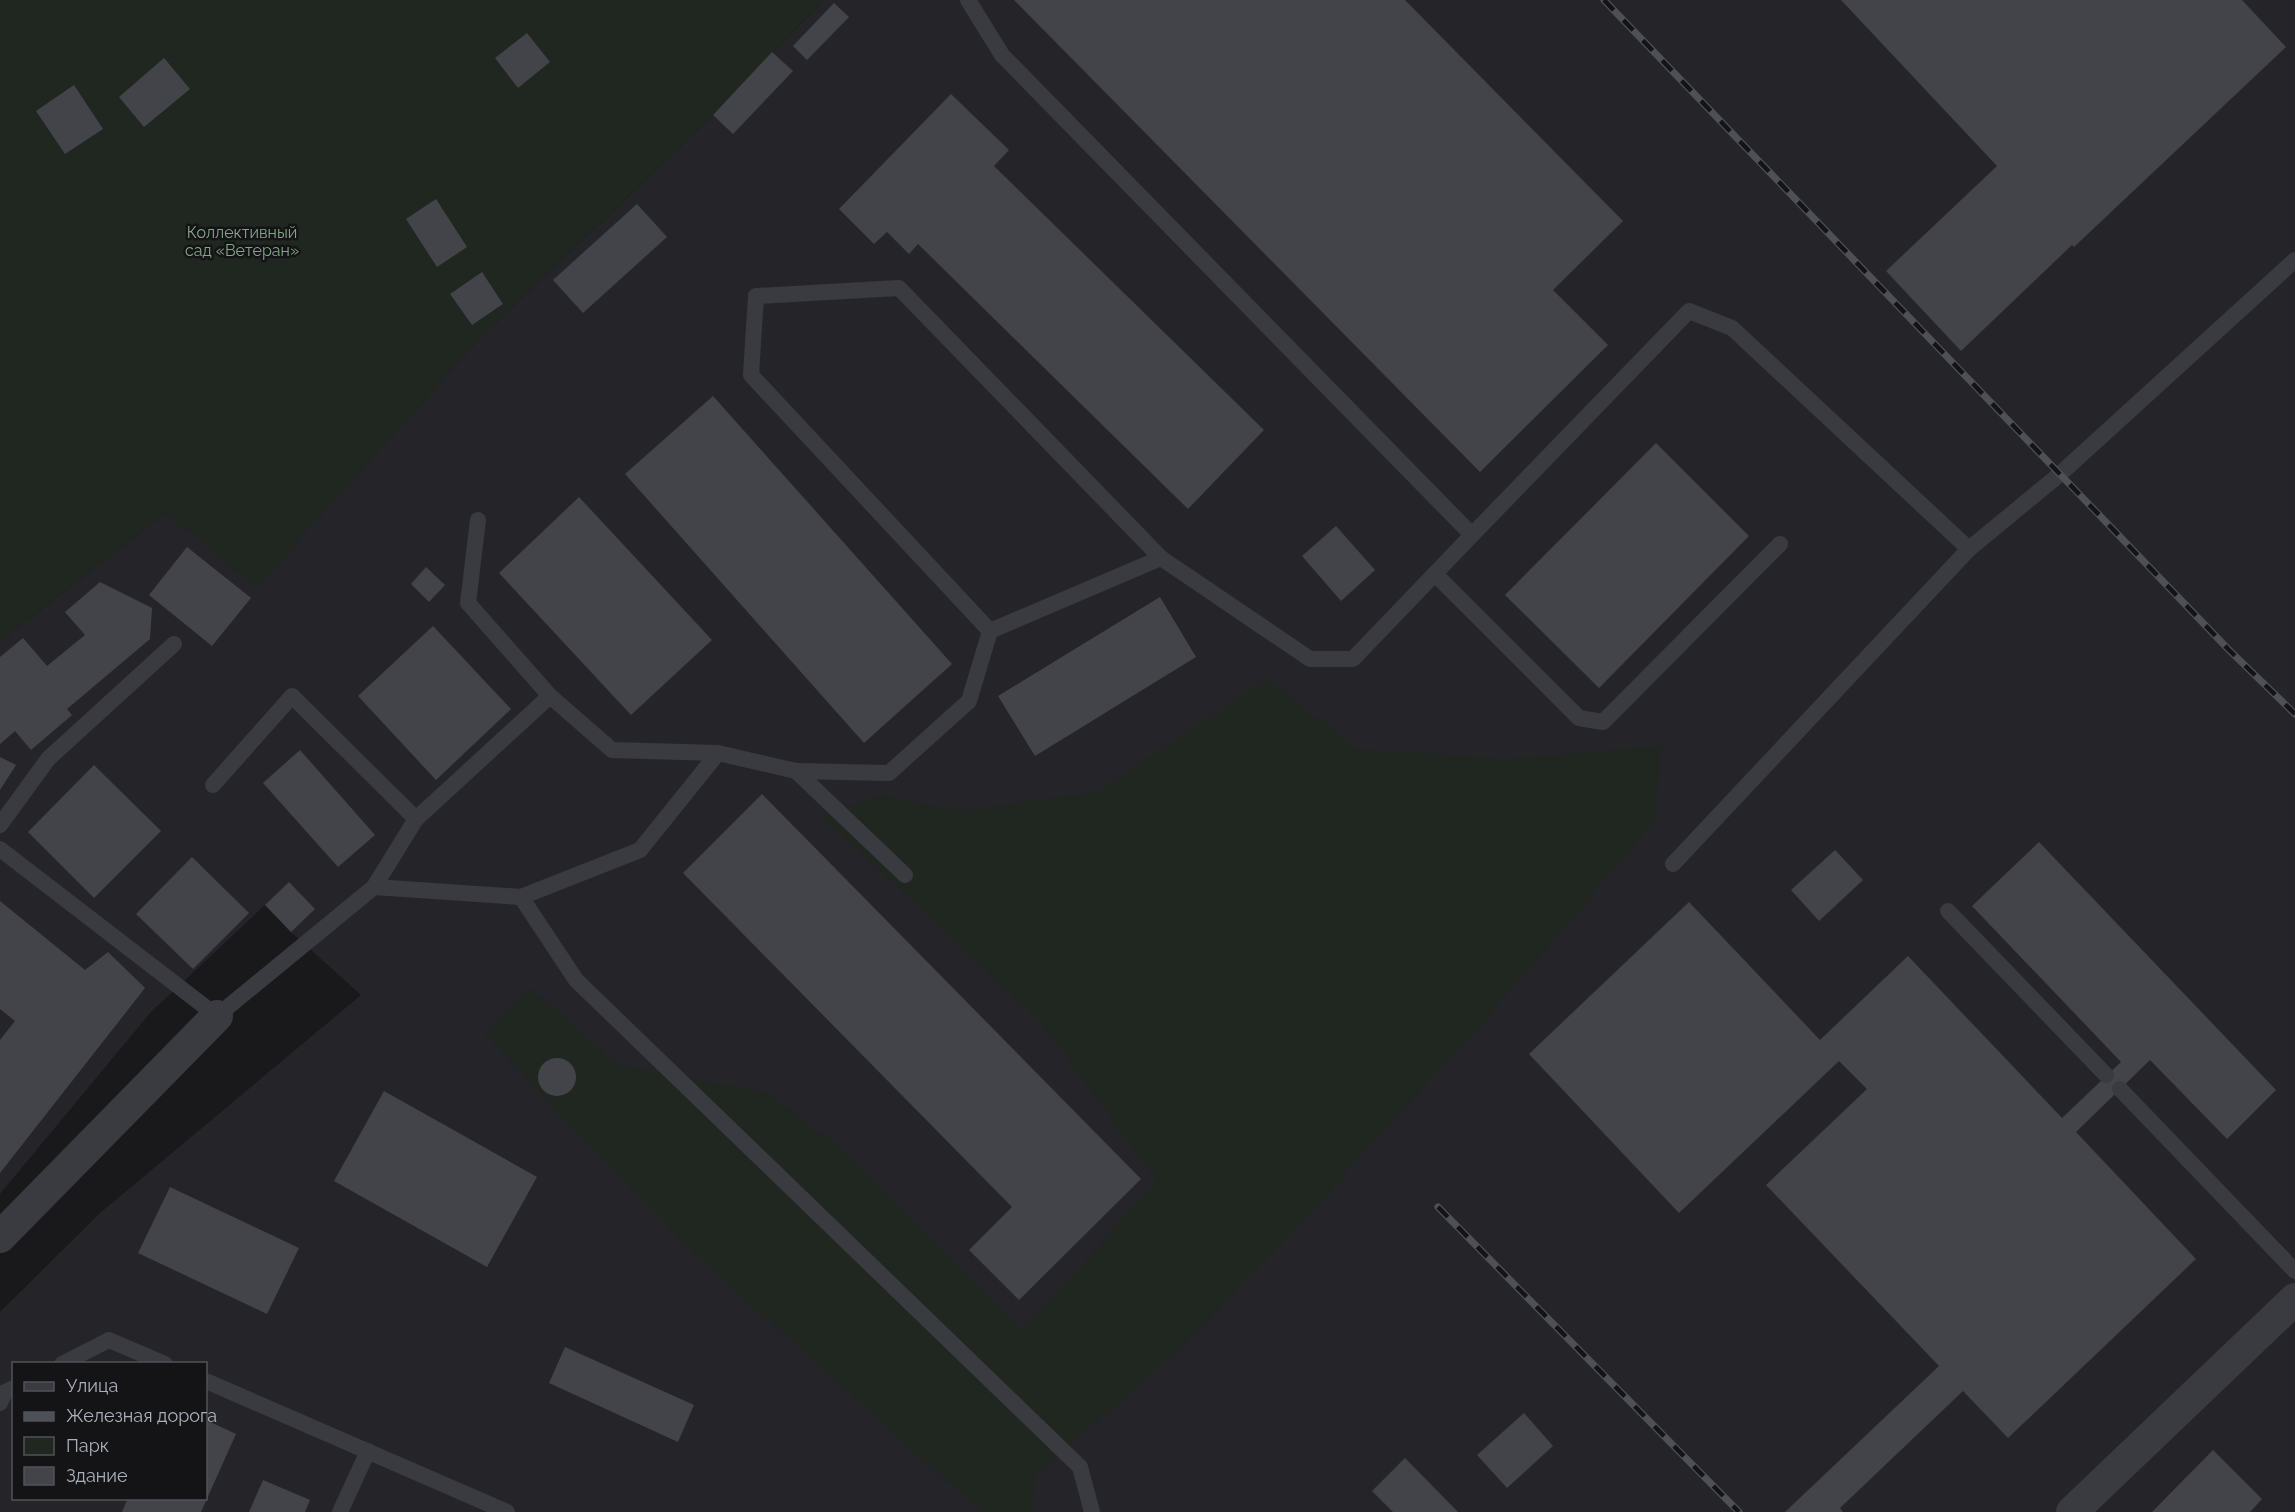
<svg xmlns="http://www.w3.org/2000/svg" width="2295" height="1512" font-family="Raleway,sans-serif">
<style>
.built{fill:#252529;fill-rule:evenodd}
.green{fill:#1f2720}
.building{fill:#434449}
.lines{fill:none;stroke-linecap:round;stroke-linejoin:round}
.lane{stroke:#3a3b41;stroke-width:16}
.street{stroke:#3a3b41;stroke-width:32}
.rail-casing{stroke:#4d5056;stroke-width:7}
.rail{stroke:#141417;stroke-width:4.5;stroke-dasharray:14;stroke-linecap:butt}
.labels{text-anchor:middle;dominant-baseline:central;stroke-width:5;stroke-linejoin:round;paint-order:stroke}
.park-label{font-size:16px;fill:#82a783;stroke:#141417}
</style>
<rect width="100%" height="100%" fill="#19191c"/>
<path class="built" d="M823 0H2295V1512H0V1312L100 1213 361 995 291 932 265 905 151 1012 0 1194V641L167 512 256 587 480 338 713 115ZM14 1364H206V1498H14Z"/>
<g class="green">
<path d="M0 0H823L713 115 480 338 256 588 166 513 0 641Z"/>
<path d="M1267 679 1357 749 1507 759 1662 746 1654 822 1507 995 1277 1249 1177 1351 1034 1477 1033 1512H981L689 1249 485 1035 530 988 616 1064 767 1093 842 1149 1022 1331 1157 1181 1040 1022 823 817 878 795 961 811 1097 792Z"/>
</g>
<g class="building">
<path d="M1014 0H1405L1623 221 1553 290 1608 345 1480 472Z"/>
<path d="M1841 0H2242L2286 47 2074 247 2072 245 1961 351 1886 271 1997 166Z"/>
<path d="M834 3 849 17 807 60 793 46Z"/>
<path d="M527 33 550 62 518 88 495 58Z"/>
<path d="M772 52 793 71 733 134 713 115Z"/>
<path d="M164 58 190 89 144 127 119 97Z"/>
<path d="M74 85 103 129 65 154 36 111Z"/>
<path d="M951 94 1009 150 994 166 1264 430 1188 509 918 244 909 254 887 232 874 244 839 209Z"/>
<path d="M436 199 467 247 437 267 406 219Z"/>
<path d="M637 204 667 237 583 313 553 280Z"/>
<path d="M482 272 503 304 472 325 450 294Z"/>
<path d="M713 396 952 664 864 743 625 474Z"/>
<path d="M1656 443 1749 536 1599 688 1505 595Z"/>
<path d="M579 497 712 640 631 715 499 573Z"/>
<path d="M1336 526 1375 570 1341 601 1302 556Z"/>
<path d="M187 547 251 598 212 646 149 595Z"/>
<path d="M426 567 445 585 429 602 411 584Z"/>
<path d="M100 582 152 608 150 639 67 709 72 715 31 750 15 731 0 744V657L23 638 47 666 85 635 65 612Z"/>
<path d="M1160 597 1196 657 1035 756 998 696Z"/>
<path d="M433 626 511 709 436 780 358 696Z"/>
<path d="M300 750 375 835 338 867 263 783Z"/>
<path d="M0 757 16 765 0 790Z"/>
<path d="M94 765 161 831 94 898 28 832Z"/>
<path d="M762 794 1141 1179 1019 1300 969 1250 1012 1207 683 873Z"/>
<path d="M2039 842 2276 1090 2227 1139 2150 1060 2076 1132 2196 1259 2008 1438 1963 1391 1840 1508 1843 1512H1785L1939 1366 1766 1185 1867 1089 1839 1061 1679 1213 1529 1054 1689 902 1820 1040 1908 956 2062 1118 2121 1062 1972 906Z"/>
<path d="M1835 850 1863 880 1819 921 1791 890Z"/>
<path d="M192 857 249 913 193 969 136 914Z"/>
<path d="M289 882 315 909 291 932 265 905Z"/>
<path d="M0 901 85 970 108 952 145 988 0 1173V1040L15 1021 0 1009Z"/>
<circle cx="557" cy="1077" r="19"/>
<path d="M384 1091 537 1177 487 1267 334 1181Z"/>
<path d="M170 1187 299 1248 267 1314 138 1253Z"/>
<path d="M565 1347 694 1405 678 1442 549 1383Z"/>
<path d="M1524 1413 1553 1446 1507 1488 1477 1455Z"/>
<path d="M206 1420 236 1434 201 1512H122L128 1498H206Z"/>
<path d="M2213 1450 2262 1499 2250 1512H2152Z"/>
<path d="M1405 1458 1458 1512H1393L1372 1491Z"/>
<path d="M263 1480 310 1500 305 1512H249Z"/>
</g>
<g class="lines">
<g class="lane">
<path d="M968 0 1002 55 1472 535 1689 311 1732 328 1969 549"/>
<path d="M1161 558 1310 659H1353L1472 535"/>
<path d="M1435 574 1579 718 1603 722 1780 544"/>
<path d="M550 696 612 750 718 753 796 771 905 875"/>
<path d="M796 771 889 773 969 701 990 631 751 375 756 296 899 288 1161 558 990 631"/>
<path d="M213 785 292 696 416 819 374 887"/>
<path d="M416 819 550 696 468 603 478 520"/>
<path d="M0 825 48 759 174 644"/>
<path d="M0 849 217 1016 374 887 521 897 640 850 718 753"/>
<path d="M1673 864 1969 549 2060 474 2295 260"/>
<path d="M521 897 576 980 1080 1467 1092 1512"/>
<path d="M1948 911 2106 1075"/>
<path d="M2120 1089 2295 1271"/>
<path d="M62 1364 109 1340 165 1364"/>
<path d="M206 1381 507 1512"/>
<path d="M0 1403 5 1392 14 1388"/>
<path d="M340 1512 368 1451"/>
</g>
<g class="street">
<path d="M0 1237 217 1016"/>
<path d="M2072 1512 2295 1299"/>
</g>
<g class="rail-casing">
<g id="rail">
<path d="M1604 0 2229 650 2295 714"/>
<path d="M1438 1207 1739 1512"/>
</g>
</g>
<use href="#rail" class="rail"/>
</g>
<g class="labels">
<g class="park-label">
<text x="242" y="232">Коллективный<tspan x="242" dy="18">сад «Ветеран»</tspan></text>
</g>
</g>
<rect x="12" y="1362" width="195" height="138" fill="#141417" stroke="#505359" stroke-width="1.5"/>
<rect x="24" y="1382" width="30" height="9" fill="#3a3b41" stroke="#505359" stroke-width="1.5"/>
<text x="66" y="1392" font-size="18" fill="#abb1bc">Улица</text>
<rect x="24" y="1412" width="30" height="9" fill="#4d5056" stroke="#505359" stroke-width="1.5"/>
<text x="66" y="1422" font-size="18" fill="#abb1bc">Железная дорога</text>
<rect x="24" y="1437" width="30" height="18" fill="#1f2720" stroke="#505359" stroke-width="1.5"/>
<text x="66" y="1452" font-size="18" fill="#abb1bc">Парк</text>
<rect x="24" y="1467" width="30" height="18" fill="#434449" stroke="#505359" stroke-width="1.5"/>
<text x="66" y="1482" font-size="18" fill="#abb1bc">Здание</text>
</svg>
